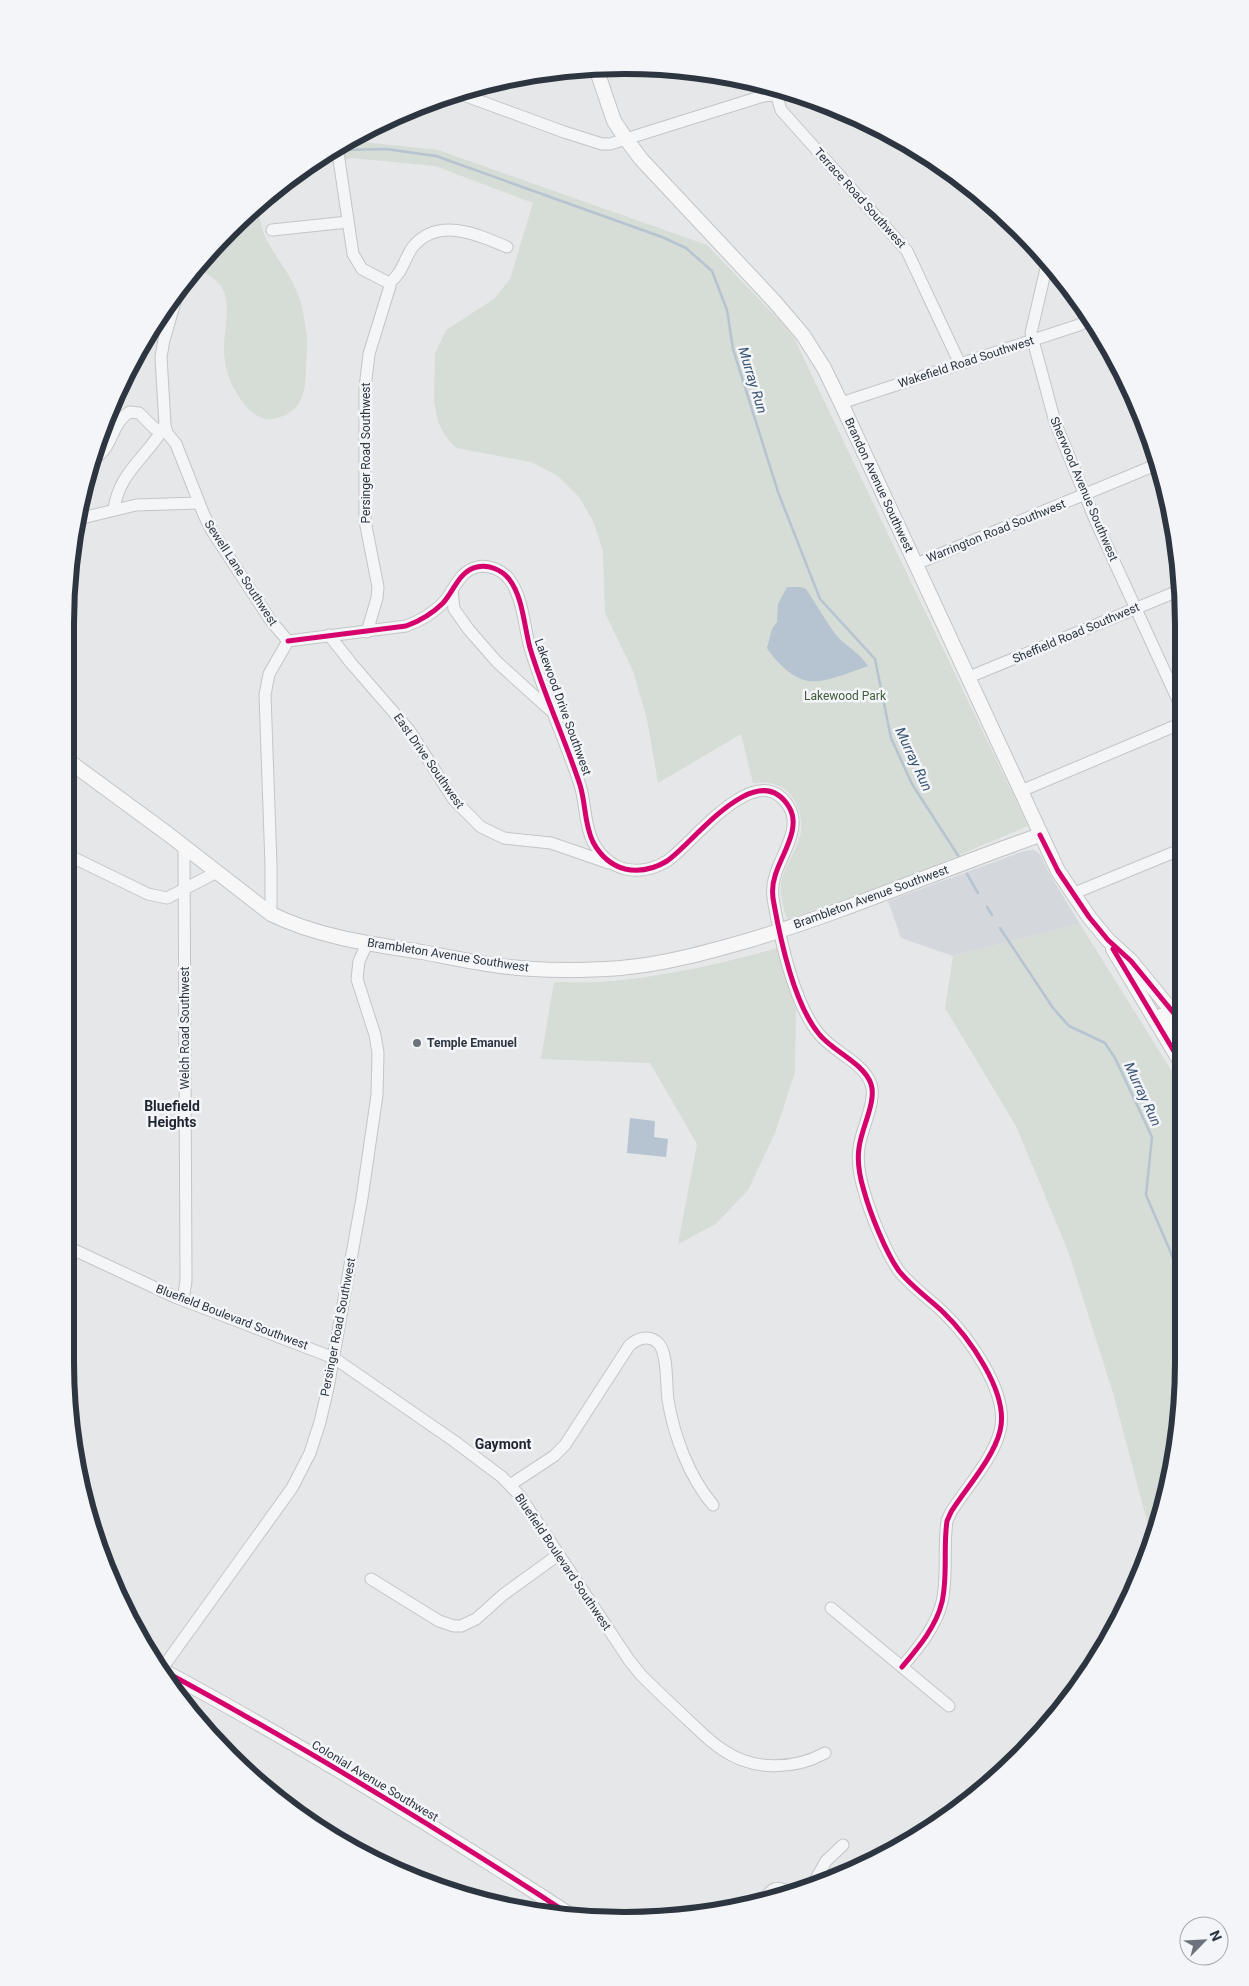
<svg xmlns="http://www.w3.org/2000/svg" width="1249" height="1986" font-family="Roboto,sans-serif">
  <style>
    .built { fill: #d4d7dc }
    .green { fill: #d6dcd6 }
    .water { fill: #b6c4d1 }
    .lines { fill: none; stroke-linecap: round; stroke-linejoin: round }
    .stream { stroke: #b6c4d1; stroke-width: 2.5 }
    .minor-casing { stroke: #c3c5c7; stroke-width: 13 }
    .major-casing { stroke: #c2c4c6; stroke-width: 16 }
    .minor { stroke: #f4f5f6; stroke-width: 11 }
    .major { stroke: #f7f7f8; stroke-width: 14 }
    .cycleway-casing { stroke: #f3f5f8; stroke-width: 8 }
    .cycleway { stroke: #d6006c; stroke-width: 5 }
    .poi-dot { fill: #6d737c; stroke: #f3f5f8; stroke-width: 2 }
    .labels { text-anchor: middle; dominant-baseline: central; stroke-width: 5; stroke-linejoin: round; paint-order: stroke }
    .street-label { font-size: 12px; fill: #2d3541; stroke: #f3f5f8 }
    .park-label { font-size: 12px; fill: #425c3b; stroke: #f3f5f8 }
    .poi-label { font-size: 12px; font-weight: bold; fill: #2d3541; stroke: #f3f5f8; text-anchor: start }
    .water-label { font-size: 14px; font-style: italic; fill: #3a5472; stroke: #f3f5f8 }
    .neighbourhood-label { font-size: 14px; font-weight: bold; fill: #1f2632; stroke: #f3f5f8 }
    .rim { fill: none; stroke: #2d3541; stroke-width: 6 }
  </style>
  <rect width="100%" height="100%" fill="#e5e7e9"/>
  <polygon class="built" points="1034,850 1040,854 1049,873 1080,924 953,956 901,938 888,901 1024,851"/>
  <g class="green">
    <path d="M344,140L438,150L707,245L783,324L794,338L1028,826L900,880L788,919C784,913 784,907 782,901C776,874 793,860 800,836C805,819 796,793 779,786C771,782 762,782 753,783L741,734L658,783L647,719L633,671L605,613L603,551L594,523L579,497L558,476L531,462L456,448L446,437L438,422L434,401L435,354L446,330L494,299L510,279L533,203L435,166L352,158L309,166Z"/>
    <path d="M262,199C251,235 283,258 295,288C302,302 304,316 306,331C308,341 307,352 306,362C306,390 305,413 272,419C262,421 252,413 246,406C231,389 223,367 224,344C225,328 229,311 225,295C221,280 207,274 195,269L255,204Z"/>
    <polygon points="1080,924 1181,1086 1179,1434 1150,1545 1148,1525 1113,1393 1068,1251 1016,1126 945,1008 953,956"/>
    <path d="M778,948L796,1009L795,1072L775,1133L748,1190L716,1224L678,1244L697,1144L650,1063L541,1059L554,982C569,982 585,983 600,982C660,978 720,964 778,948Z"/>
  </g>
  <g class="water">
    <path d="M787,587H800L806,589C817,605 826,622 837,636C848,648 859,652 868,666C854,671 823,684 808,681C792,678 775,661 767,648L772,629L777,622L778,604Z"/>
    <polygon points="630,1118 655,1121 654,1137 668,1139 666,1157 627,1153"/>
  </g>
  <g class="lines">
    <g class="stream">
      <polyline points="342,150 386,149 436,156 662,237 686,248 712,271 727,310 733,349 778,492 820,599 875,659 891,738 912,784 959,857"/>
      <polyline points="326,154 334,152"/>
      <polyline points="967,874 978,893"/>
      <polyline points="987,907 992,915"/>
      <polyline points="1000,928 1053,1008 1069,1026 1105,1043 1115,1058 1152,1137 1146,1195 1171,1253 1180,1280"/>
    </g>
    <defs>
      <g id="minor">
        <polyline points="759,82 763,96"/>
        <polyline points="455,92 564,132 602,144 610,144 763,96 792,93"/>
        <polyline points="776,93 781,110 907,251 960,364"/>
        <polyline points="337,146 353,254 362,269 389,283 390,286 369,354 365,388 365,521 378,587 377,598 367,632"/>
        <polyline points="272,230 348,222"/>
        <polyline points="1048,260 1031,333 1055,422 1096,522 1182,709"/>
        <path d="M389,283C402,274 404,260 412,248C437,216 477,234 507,247"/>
        <polyline points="841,403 1079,325 1091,319"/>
        <polyline points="167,433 165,425 161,357 164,340 180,285"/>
        <path d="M95,458C113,448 112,421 130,412L139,413L154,428L167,433L176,444L204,515L212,531L271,621L288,641"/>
        <path d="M114,510C118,473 148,456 164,427"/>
        <polyline points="78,519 136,505 199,503"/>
        <polyline points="916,564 1158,464"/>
        <polyline points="452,590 454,609 469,630 497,662 550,710"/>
        <polyline points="329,635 351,663 409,730 454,800 481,827 504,838 551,843 609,863"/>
        <path d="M288,641L406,626C420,621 432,614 443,603C454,591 459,571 477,567C488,564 502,570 509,579C523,597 524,626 530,648C544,695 565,739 580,785C586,804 584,824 593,842C600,855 610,865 625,869C639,872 654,869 667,861C692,845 757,754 789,807C802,828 781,855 775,876C772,885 772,895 774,904C781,943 794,1004 819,1034C832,1051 864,1063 871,1084C877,1101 861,1129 859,1148C857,1161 860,1178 864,1191C870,1213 886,1253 899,1271C911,1286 928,1298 942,1311C968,1336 1010,1393 1000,1431C993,1459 966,1488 951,1512L947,1521C943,1548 948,1576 942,1602C936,1627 918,1648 902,1667"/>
        <polyline points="969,677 1183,589"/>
        <polyline points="1021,791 1182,723"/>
        <polyline points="70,856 148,894 167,898 217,872"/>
        <polyline points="1072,894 1182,849"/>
        <polyline points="271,914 271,865 265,695 269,674 288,641"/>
        <path d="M70,1248L175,1297L334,1358L454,1441L502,1477L520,1496L629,1660L641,1675C656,1690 672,1705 688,1720C699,1730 710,1742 723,1750C753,1771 794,1770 825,1753"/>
        <polyline points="183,1300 186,1281 184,847"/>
        <path d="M510,1485L554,1456L565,1445L629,1346C637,1338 650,1334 659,1344C668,1354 666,1386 668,1400C674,1436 689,1477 713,1505"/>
        <polyline points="371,1579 439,1621 454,1626 461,1626 476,1619 504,1594 558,1555"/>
        <polyline points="831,1608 949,1706"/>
        <polyline points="161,1670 292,1488 310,1453 320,1422 328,1388 362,1198 377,1095 378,1053 375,1035 357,979 359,961 368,942"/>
        <polyline points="990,1782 998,1771"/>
        <polyline points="811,1888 826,1861 843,1845"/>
        <path d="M764,1901C773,1886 776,1885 792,1894"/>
      </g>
      <g id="major">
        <polyline points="596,68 614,121 626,139 641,159 774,301 803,335 824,368 841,403 1058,871 1089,917 1108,940 1131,961 1181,1022"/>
        <path d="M70,762L168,834L271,914C318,937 371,944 422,952C459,959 495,967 533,969C562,971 592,970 621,968C665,964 708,952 750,940C849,910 943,869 1040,835"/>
        <polyline points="1113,949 1181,1063"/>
        <polyline points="1161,1016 1181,1041"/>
        <path d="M160,1669C302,1745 440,1830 575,1918"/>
      </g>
    </defs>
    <use href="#minor" class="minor-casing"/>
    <use href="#major" class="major-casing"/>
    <use href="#minor" class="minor"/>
    <use href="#major" class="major"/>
    <defs>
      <g id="cycleway">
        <path d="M288,641L406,626C420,621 432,614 443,603C454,591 459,571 477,567C488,564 502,570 509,579C523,597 524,626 530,648C544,695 565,739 580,785C586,804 584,824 593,842C600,855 610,865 625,869C639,872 654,869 667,861C692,845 757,754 789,807C802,828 781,855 775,876C772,885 772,895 774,904C781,943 794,1004 819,1034C832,1051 864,1063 871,1084C877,1101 861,1129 859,1148C857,1161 860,1178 864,1191C870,1213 886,1253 899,1271C911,1286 928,1298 942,1311C968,1336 1010,1393 1000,1431C993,1459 966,1488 951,1512L947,1521C943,1548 948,1576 942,1602C936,1627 918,1648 902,1667"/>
        <polyline points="1040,835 1058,871 1089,917 1108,940 1131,961 1181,1022"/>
        <polyline points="1113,949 1181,1063"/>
        <path d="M160,1669C302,1745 440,1830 575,1918"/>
      </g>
    </defs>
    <use href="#cycleway" class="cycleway-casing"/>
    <use href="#cycleway" class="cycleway"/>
  </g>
  <circle class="poi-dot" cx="417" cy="1043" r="5"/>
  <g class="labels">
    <g class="street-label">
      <text transform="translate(860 198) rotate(48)">Terrace Road Southwest</text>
      <text transform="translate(966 362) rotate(-18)">Wakefield Road Southwest</text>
      <text transform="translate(366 453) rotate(-90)">Persinger Road Southwest</text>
      <text transform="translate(879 485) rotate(65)">Brandon Avenue Southwest</text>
      <text transform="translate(1084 489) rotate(67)">Sherwood Avenue Southwest</text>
      <text transform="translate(996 531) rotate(-22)">Warrington Road Southwest</text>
      <text transform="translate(241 573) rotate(57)">Sewell Lane Southwest</text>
      <text transform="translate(1076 633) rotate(-23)">Sheffield Road Southwest</text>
      <text transform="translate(563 707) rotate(70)">Lakewood Drive Southwest</text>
      <text transform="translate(429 761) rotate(55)">East Drive Southwest</text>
      <text transform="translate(871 897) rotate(-20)">Brambleton Avenue Southwest</text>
      <text transform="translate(448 955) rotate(9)">Brambleton Avenue Southwest</text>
      <text transform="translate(185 1028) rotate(-90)">Welch Road Southwest</text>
      <text transform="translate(232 1317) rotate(21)">Bluefield Boulevard Southwest</text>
      <text transform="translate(338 1327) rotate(-79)">Persinger Road Southwest</text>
      <text transform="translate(563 1562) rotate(56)">Bluefield Boulevard Southwest</text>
      <text transform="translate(375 1781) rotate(31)">Colonial Avenue Southwest</text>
    </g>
    <g class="park-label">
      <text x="845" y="696">Lakewood Park</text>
    </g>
    <g class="poi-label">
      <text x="427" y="1043">Temple Emanuel</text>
    </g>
    <g class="water-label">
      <text transform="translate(753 380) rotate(73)">Murray Run</text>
      <text transform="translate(914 759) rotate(65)">Murray Run</text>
      <text transform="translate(1143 1094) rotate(65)">Murray Run</text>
    </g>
    <g class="neighbourhood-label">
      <text x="172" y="1106">Bluefield<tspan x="172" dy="16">Heights</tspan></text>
      <text x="503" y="1444">Gaymont</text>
    </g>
  </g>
  <path d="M0 0H1249V1986H0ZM624 74H625A550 550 0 0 1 1175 624V1362A550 550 0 0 1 625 1912H624A550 550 0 0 1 74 1362V624A550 550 0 0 1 624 74Z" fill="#f3f5f8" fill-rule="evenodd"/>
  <path class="rim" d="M624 74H625A550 550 0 0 1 1175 624V1362A550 550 0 0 1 625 1912H624A550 550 0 0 1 74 1362V624A550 550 0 0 1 624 74Z"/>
  <g transform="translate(1204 1941) rotate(66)"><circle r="24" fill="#f3f5f8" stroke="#a4a8af"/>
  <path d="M0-4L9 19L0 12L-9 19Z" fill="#6d737c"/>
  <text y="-8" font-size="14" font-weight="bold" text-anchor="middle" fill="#2d3541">N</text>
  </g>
</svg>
